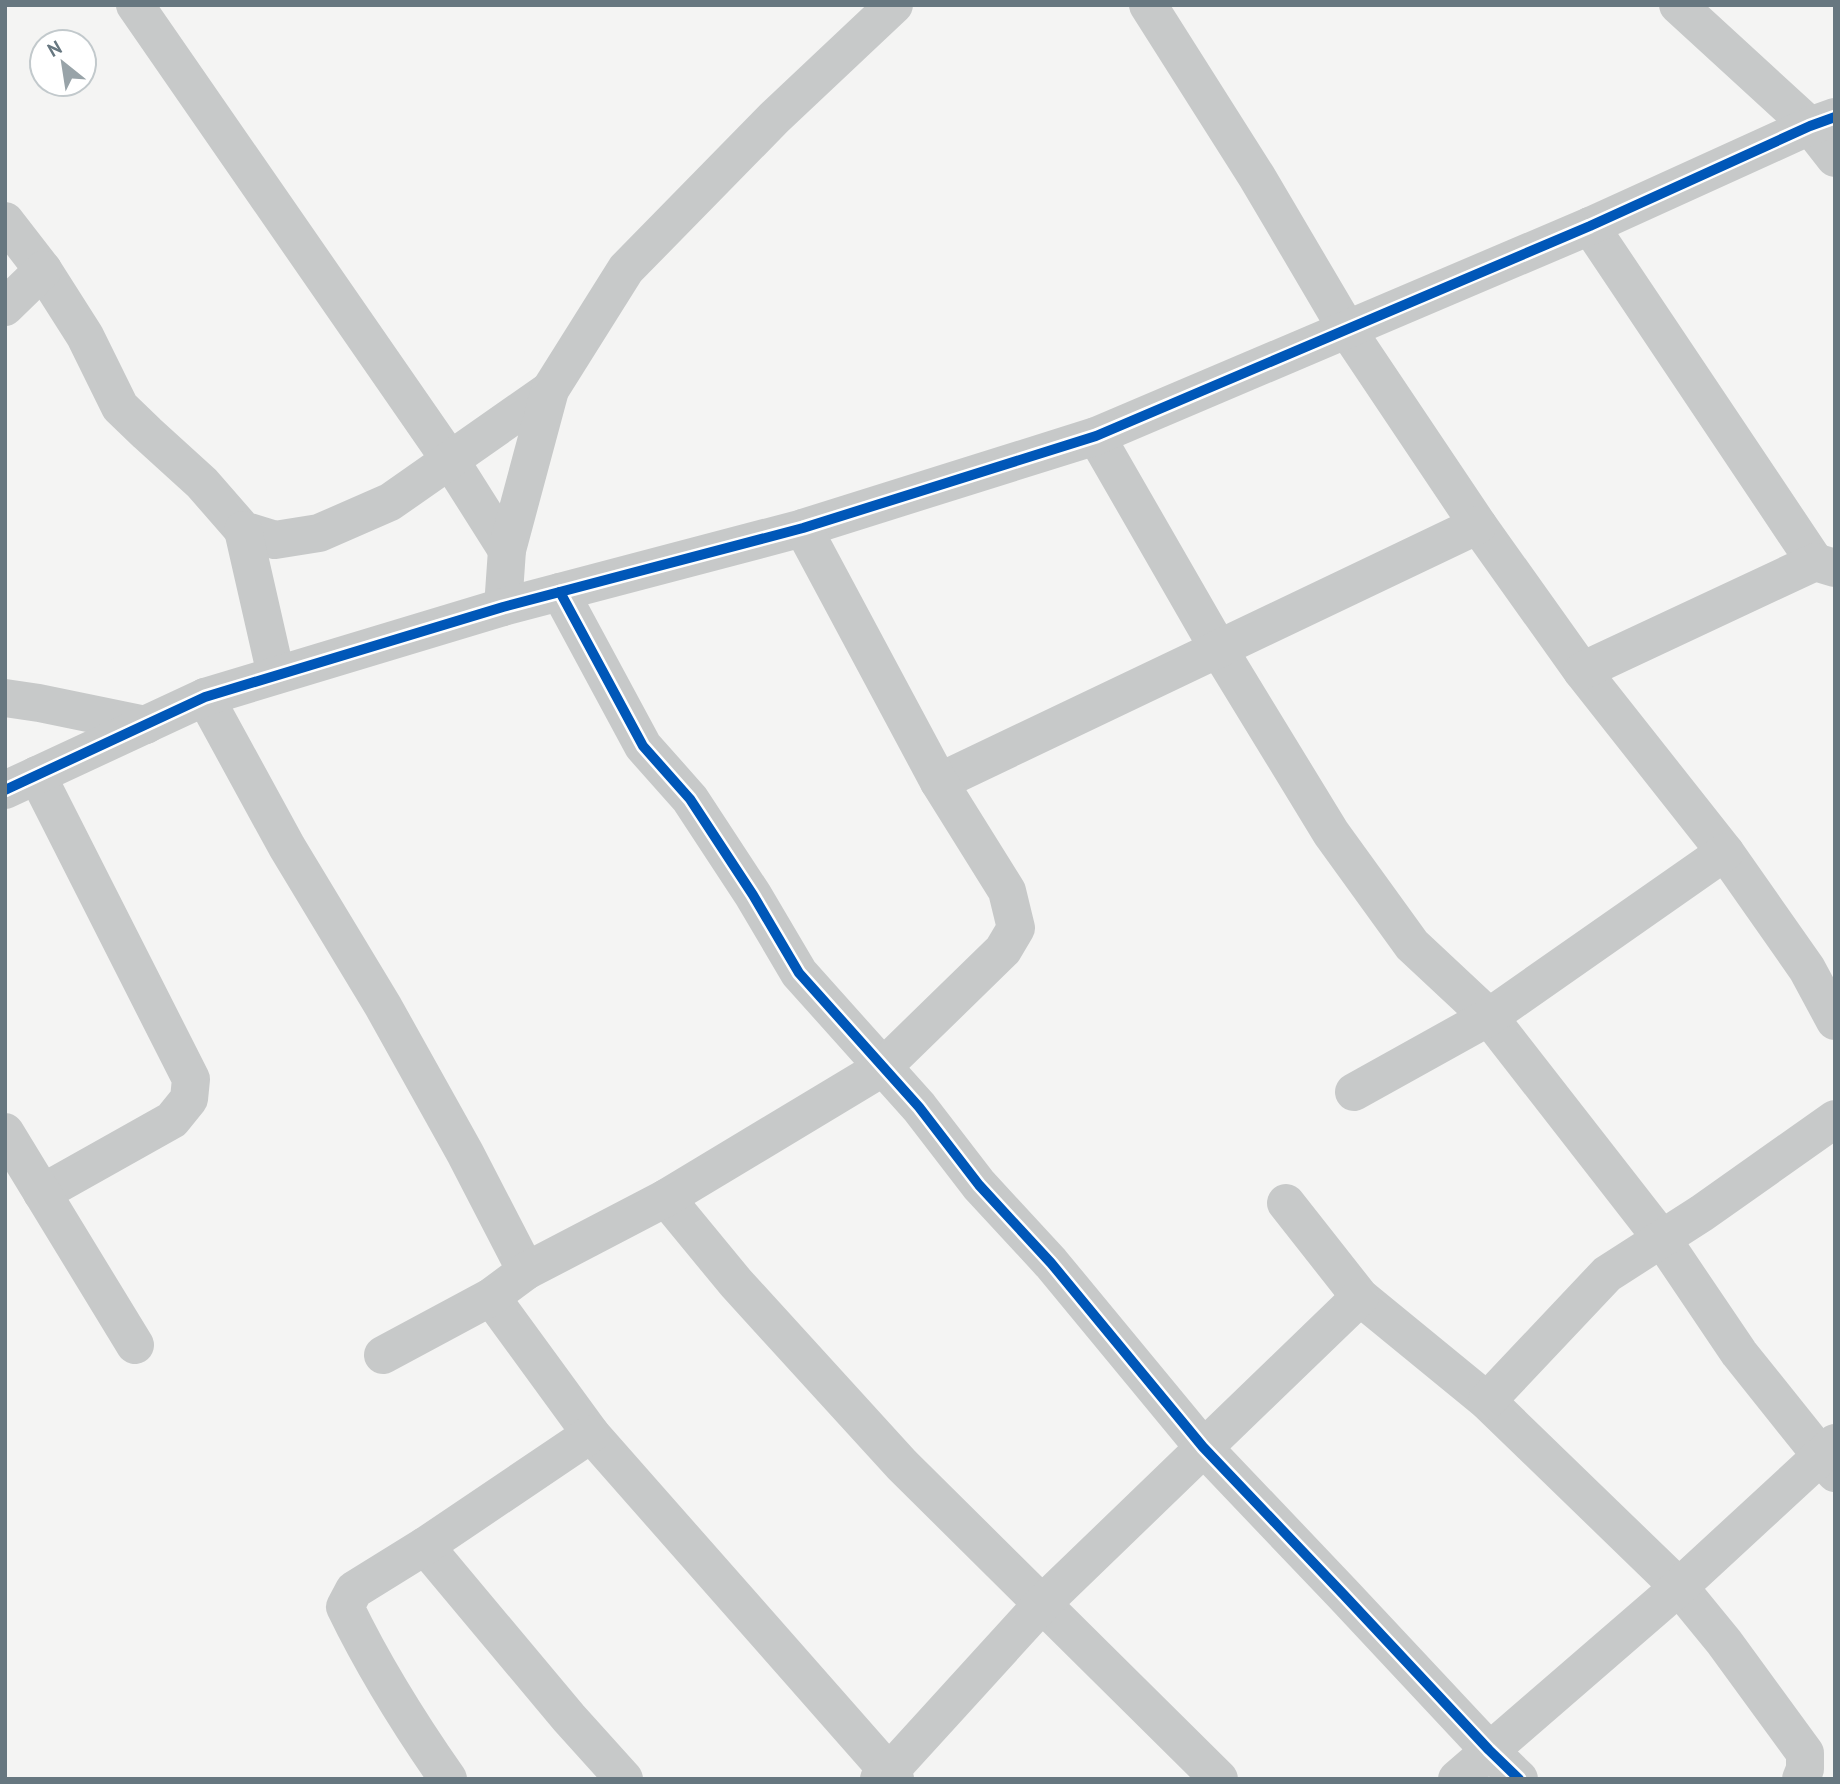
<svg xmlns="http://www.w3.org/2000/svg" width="1840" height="1784" font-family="'PT Sans',sans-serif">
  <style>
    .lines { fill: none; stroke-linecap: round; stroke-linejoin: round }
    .minor { stroke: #c7c9c9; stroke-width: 38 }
    .cycleway-casing { stroke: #fff; stroke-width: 15 }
    .cycleway { stroke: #0057b8; stroke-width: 10 }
  </style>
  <rect width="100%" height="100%" fill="#f4f4f3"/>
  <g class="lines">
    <g class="minor">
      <polyline points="135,5 450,460 507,550"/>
      <polyline points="1148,5 1257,177 1346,328 1478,525 1582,671 1725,852 1807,969 1835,1021"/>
      <polyline points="1678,5 1810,126 1835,158"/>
      <polyline points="5,221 43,270 85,336 120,407 147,433 202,483 243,530 275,540 319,533 390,502 550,390"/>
      <polyline points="1590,226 1815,562"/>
      <polyline points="5,307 43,270"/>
      <polyline points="1096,436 1218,648 1331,833 1412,945 1489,1017 1662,1239 1739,1353 1835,1473"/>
      <polyline points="243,530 276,675"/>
      <polyline points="560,592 643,746 690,799 753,895 799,973 919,1107 979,1185 1051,1263 1203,1447 1343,1594 1489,1750 1519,1779"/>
      <polyline points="503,607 507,550 550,390 626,269 774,118 894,5"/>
      <polyline points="1582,671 1815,562 1835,568"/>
      <polyline points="205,697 287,847 383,1006 465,1153 526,1271"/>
      <polyline points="5,698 39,703 146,725"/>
      <polyline points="37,775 191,1079 189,1099 172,1120 42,1193"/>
      <polyline points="939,782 1478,525"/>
      <polyline points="5,790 205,697 503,607 803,528 1096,436 1590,226 1810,126 1835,117"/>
      <polyline points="1354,1092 1489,1017 1725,852"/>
      <polyline points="5,1132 135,1345"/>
      <polyline points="666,1198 736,1283 902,1465 1219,1779"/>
      <polyline points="1286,1203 1360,1297 1487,1401 1679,1587 1724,1642 1805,1753 1805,1769 1801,1779"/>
      <polyline points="491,1297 591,1434 895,1779"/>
      <polyline points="383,1355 491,1297 526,1271 666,1198 882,1068 1003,950 1016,928 1007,891 939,782 803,528"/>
      <polyline points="1487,1401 1607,1274 1702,1213 1835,1119"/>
      <polyline points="425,1546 569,1718 624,1779"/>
      <path d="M448,1779C411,1726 373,1665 345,1607L354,1590L425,1546L591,1434"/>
      <polyline points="879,1779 889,1772 1043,1603 1360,1297"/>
      <polyline points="1457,1779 1679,1587 1835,1443"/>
    </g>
    <defs>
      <g id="cycleway">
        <polyline points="560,592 643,746 690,799 753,895 799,973 919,1107 979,1185 1051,1263 1203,1447 1343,1594 1489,1750 1519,1779"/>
        <polyline points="5,790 205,697 503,607 803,528 1096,436 1590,226 1810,126 1835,117"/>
      </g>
    </defs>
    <use href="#cycleway" class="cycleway-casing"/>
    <use href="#cycleway" class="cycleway"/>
  </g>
  <rect width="1840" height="1784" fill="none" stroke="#677780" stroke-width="14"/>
  <g transform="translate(63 63) rotate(330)"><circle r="33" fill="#ffffff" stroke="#c2c9cc" stroke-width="2"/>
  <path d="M0-5L12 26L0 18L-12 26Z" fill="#98a3a8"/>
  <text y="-10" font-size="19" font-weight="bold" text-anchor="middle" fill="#677780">N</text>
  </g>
</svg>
